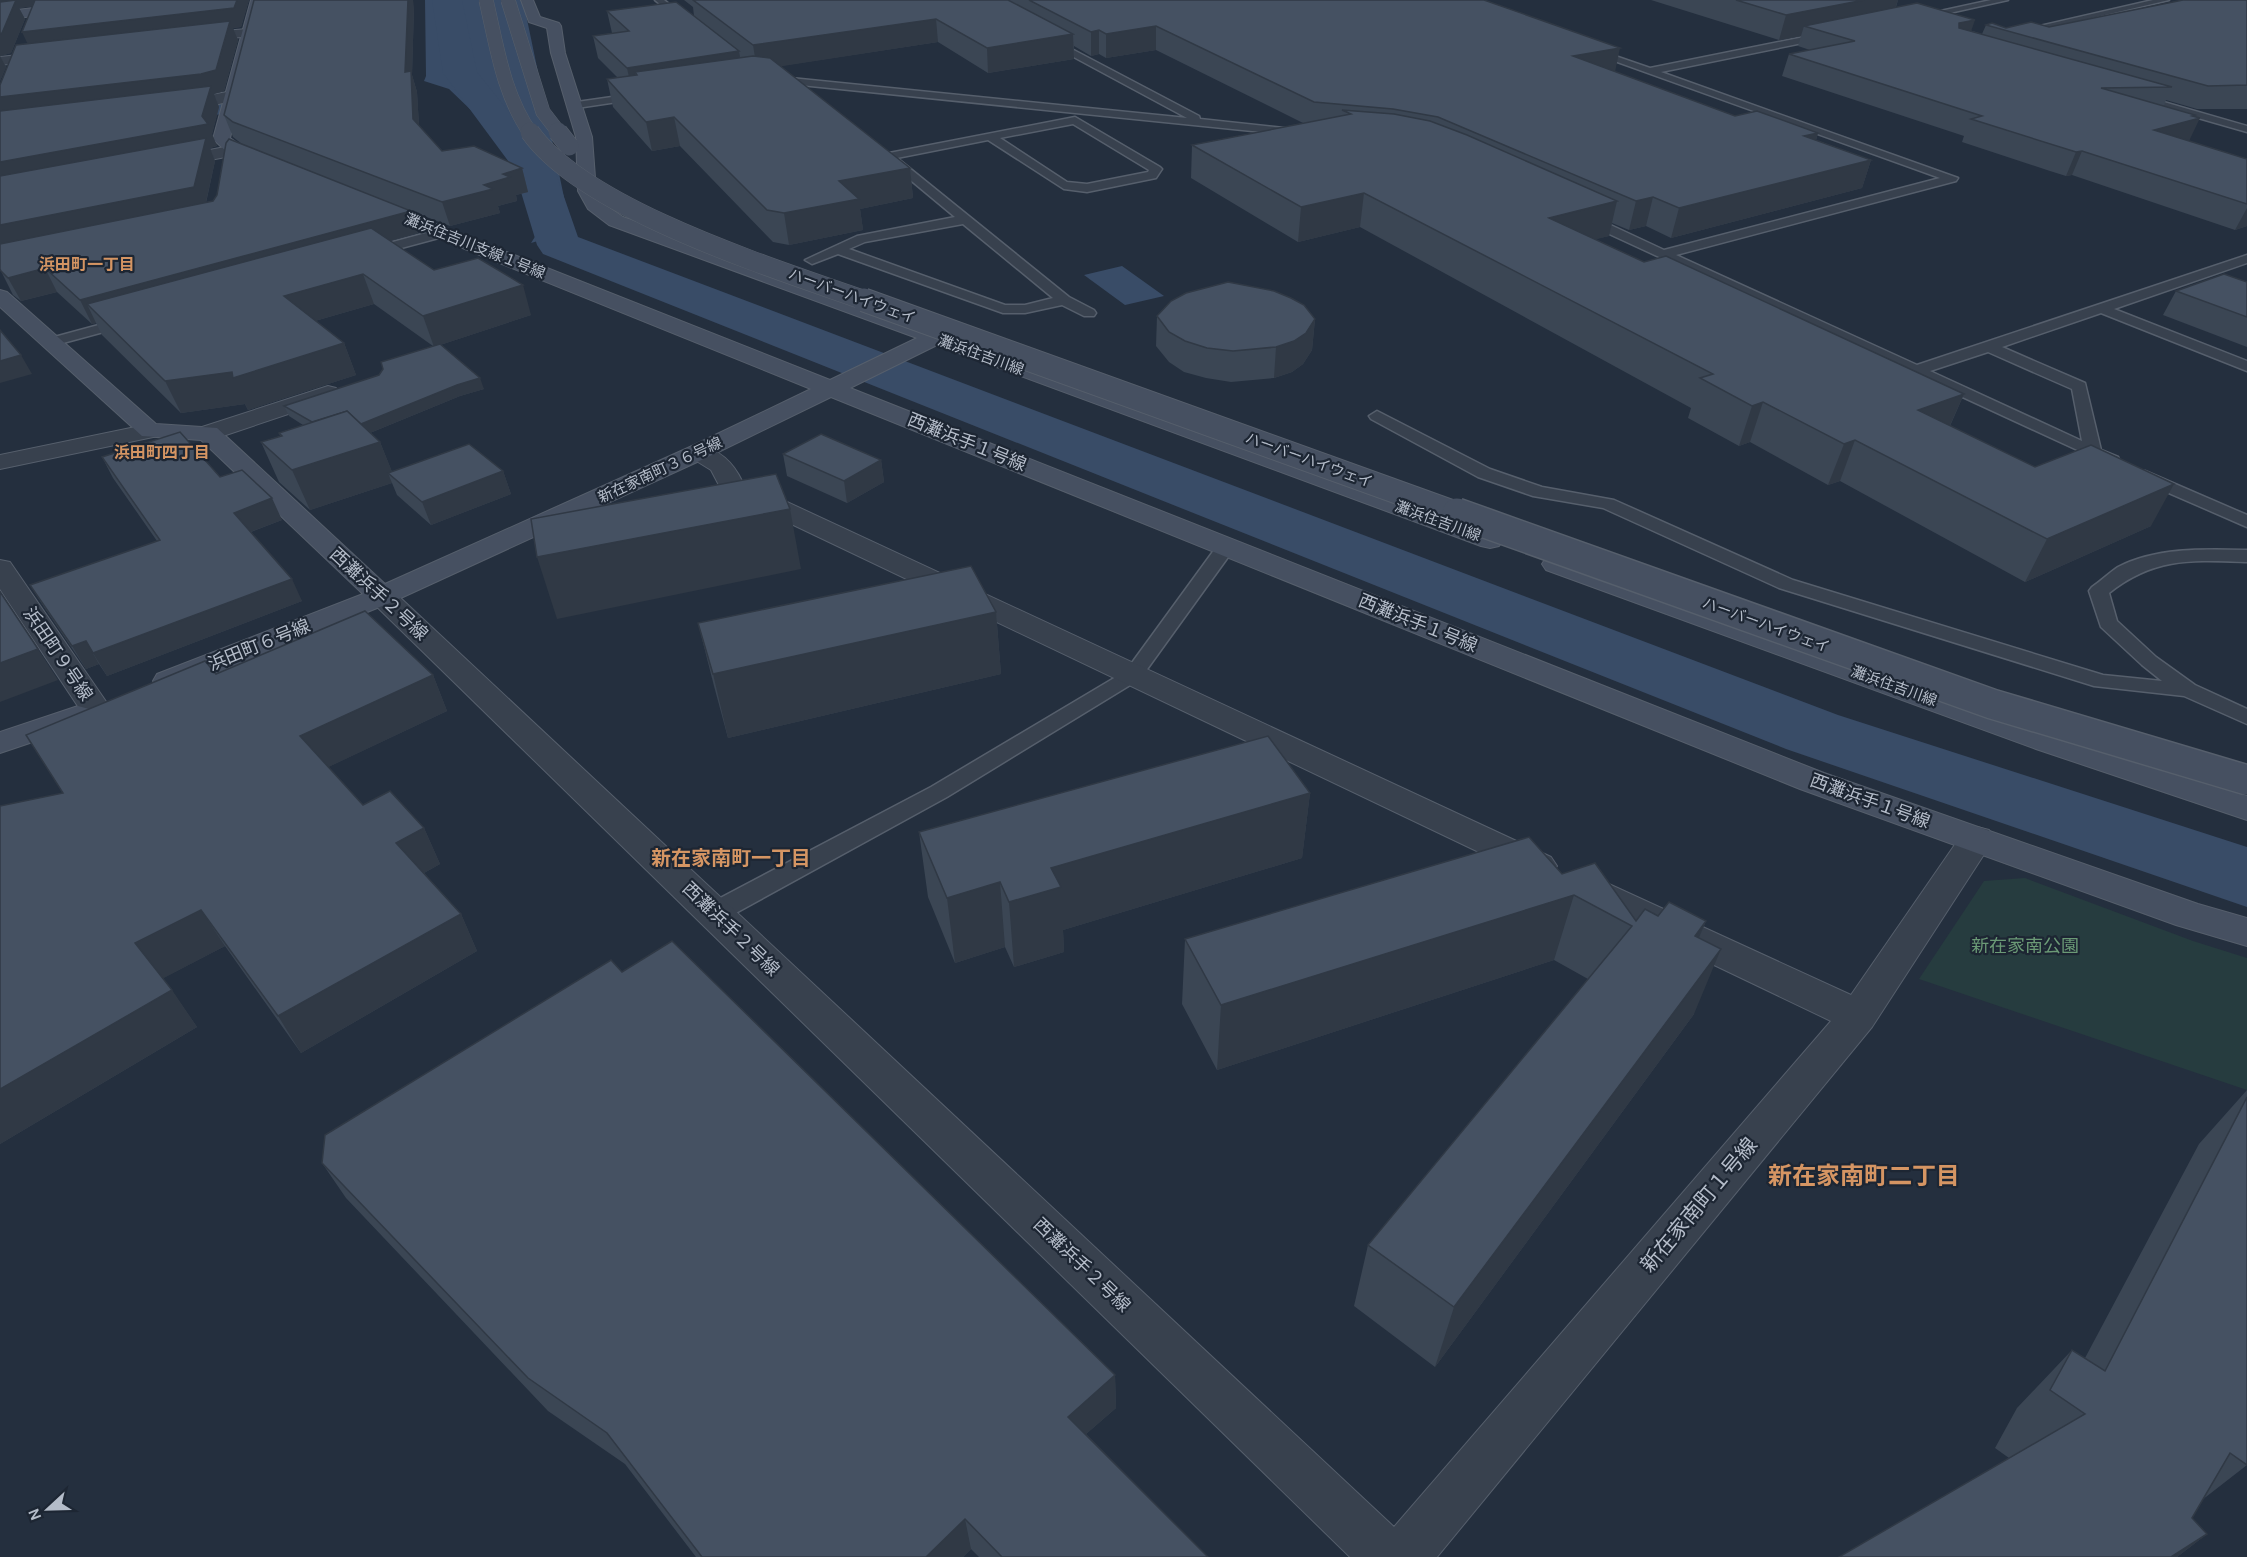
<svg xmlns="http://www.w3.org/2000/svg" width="2247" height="1557" font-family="Karla,'Noto Sans JP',sans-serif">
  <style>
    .green { fill: #263c3f }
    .water { fill: #394c67 }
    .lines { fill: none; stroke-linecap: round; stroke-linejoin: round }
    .river { fill: #394c67; fill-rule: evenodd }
    .lane-casing { stroke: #565f6c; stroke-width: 3 }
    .street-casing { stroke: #565f6c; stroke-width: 2 }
    .secondary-casing { stroke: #565f6c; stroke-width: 2 }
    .lane { fill: #38414e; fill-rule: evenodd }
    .street { fill: #38414e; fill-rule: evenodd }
    .secondary { fill: #465061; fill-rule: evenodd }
    .secondary-bridge-far3-casing { stroke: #565f6c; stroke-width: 15; stroke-linecap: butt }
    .secondary-bridge-far2-casing { stroke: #565f6c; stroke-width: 20; stroke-linecap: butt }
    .secondary-bridge-far1-casing { stroke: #565f6c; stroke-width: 25; stroke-linecap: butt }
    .secondary-bridge-casing { stroke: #565f6c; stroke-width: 32; stroke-linecap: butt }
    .secondary-bridge-far3 { stroke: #465061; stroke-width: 14 }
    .secondary-bridge-far2 { stroke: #465061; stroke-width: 19 }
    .secondary-bridge-far1 { stroke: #465061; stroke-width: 23 }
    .secondary-bridge { stroke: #465061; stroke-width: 29 }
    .wall { fill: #3b4654 }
    .shaded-wall { fill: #303945 }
    .building { fill: #455162; stroke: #303945; stroke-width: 1.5 }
    .labels { text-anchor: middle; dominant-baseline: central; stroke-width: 4.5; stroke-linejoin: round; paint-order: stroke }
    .far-street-label { font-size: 15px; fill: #b4bcc9; stroke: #1d2633 }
    .far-neighbourhood-label { font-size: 16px; font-weight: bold; fill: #d59563; stroke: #1d2633 }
    .street-label { font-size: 18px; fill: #b4bcc9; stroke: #1d2633 }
    .park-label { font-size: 18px; fill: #6b9a76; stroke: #1d2633 }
    .neighbourhood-label { font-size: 20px; font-weight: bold; fill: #d59563; stroke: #1d2633 }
    .near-street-label { font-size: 21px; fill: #b4bcc9; stroke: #1d2633 }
    .near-neighbourhood-label { font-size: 24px; font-weight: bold; fill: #d59563; stroke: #1d2633 }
  </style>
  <rect width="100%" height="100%" fill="#242f3e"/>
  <polygon class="green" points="2025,878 2193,941 2247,958 2247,1090 1919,979 1984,881"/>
  <g class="water">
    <polygon points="425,0 523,0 571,231 531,243 538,232 525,162 449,89 424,81 426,76"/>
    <polygon points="1122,266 1164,296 1125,305 1084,275"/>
  </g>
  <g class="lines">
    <g class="river">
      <polygon points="432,0 462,0 477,72 554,168 578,237 1838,715 2247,847 2247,907 1786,749 543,254 537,245 514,169 443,73"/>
      <polygon points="329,80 342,83 347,91 342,99 0,142 0,120"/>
    </g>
    <defs>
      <g id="lane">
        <polygon points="655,0 664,0 693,23 685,25"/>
        <polygon points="1991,0 2008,0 1918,20 1913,17"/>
        <polygon points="2153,0 2169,0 2019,35 2014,32"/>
        <path d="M1829,32L1834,35L1832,37L1661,72L1958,178L1956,181L1676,255L1917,365L2247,255V263L2114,309L2247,361V371L2101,313L2002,347L2085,383L2101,450L2118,457L2120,461L2118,465L2112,466L1579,220L1577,217L1579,214H1587L1664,250L1940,178L1584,50L1592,48L1650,68ZM1988,352L2072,389L2082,441L1930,371Z"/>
        <polygon points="1047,36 1199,116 1200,119 1302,130 1308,133 1302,136 771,82 766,79 771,76 1187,118 1044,41 1042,39"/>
        <polygon points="640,93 644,94 644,98 577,108 572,105 577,102"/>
        <polygon points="2136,94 2247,126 2247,132 2132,99 2132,95"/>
        <path d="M1075,117L1160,167L1162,169L1156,178L1087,192L1064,189L988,140L897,158L1069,297L1094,310L1096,313L1094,316H1084L1062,305L1025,313H1003L838,254L812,264L805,260L857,236L955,217L884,158V154ZM1073,124L1149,170L1148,172L1087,184L1067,182L1000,138ZM963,224L1053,298L1025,305H1005L849,249L865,242Z"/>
        <polygon points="441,229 446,230 447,233 446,236 368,257 361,253 363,250"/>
        <polygon points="128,317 133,318 135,321 133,324 52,346 45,342 47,339"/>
        <path d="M1377,411L1490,469L1542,487L1614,500L1793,580L2103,675L2162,681L2142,665L2101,627L2089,591L2092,587C2101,581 2109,573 2118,567C2157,547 2205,549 2247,550V562C2192,560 2154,557 2109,593L2117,621L2156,657L2195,685L2247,709V724L2184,696L2094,686L1779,588L1603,508L1533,496L1478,477L1371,419L1369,416Z"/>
        <polygon points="2145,471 2247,515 2247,527 2139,480 2136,476 2139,472"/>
        <polygon points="1227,540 1234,542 1236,546 1140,679 947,797 723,920 714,922 705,920 702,913 705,906 931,787 1126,671 1220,542"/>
      </g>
      <g id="street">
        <polygon points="247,29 254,33 252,36 189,42 182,38 189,34"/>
        <polygon points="55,51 62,55 60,58 0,65 0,57"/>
        <path d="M232,91L237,93L240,96L237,99C223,103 174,118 164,107C169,101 220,94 232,91Z"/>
        <polygon points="235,145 243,150 241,154 169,168 163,167 160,163 163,159 169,158"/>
        <polygon points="328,386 336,388 340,393 336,398 217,438 208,440 199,438 196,433 199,428"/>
        <polygon points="150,424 158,426 162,431 158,436 0,469 0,455"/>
        <path d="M699,445C720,450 733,462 742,481L1551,857L1557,866L1551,875L1539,879L1527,875L722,491L711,470L690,457L687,452L690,447Z"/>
        <polygon points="0,560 10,562 107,703 112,710 107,717 96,720 85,717 0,589"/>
        <polygon points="382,588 392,590 1394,1527 1831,1021 1572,897 1567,888 1572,879 1585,875 1598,879 1851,995 1965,830 1977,827 1989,830 1994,839 1872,1027 1437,1557 1350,1557 372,602 368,596 372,590"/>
      </g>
      <g id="secondary">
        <polygon points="101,0 140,0 134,4 0,20 0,12"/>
        <polygon points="251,0 263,0 230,138 241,146 272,159 275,163 272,167 266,168 229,154 213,139"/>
        <polygon points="521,0 533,0 540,17 559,23 561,26 565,53 592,137 596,191 604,204 623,217 1499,534 1503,540 1499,546 1490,548 1481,546 937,345 850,388 1824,773 2198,904 2247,918 2247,946 2176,925 1800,789 831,397 708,457 392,602 179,688 168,690 157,688 153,681 157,674 363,594 201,440 142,436 0,307 0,290 7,292 156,424 217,428 385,584 690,447 811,389 366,209 363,205 366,201 378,201 830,380 917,338 609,225 588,209 578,191 576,137 551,53 547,28 529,22"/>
        <polygon points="1556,556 2058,735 2247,796 2247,820 2036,749 1546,570 1542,564 1546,558"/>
        <polygon points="78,706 89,709 94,716 89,723 0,753 0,732"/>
      </g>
    </defs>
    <use href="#lane" class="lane-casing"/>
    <use href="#street" class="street-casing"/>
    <use href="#secondary" class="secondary-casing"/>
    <use href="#lane" class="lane"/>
    <use href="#street" class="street"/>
    <use href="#secondary" class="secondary"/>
    <defs>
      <g id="secondary-bridge-far3">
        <path d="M486,0C497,47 503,94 531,134"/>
        <polyline points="508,0 543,112 560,134"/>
      </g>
      <g id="secondary-bridge-far2">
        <path d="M530,132C586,211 777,269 869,302"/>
        <polyline points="558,132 569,146"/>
      </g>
      <polyline id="secondary-bridge-far1" points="864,300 1461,515"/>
      <polyline id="secondary-bridge" points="1457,513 1992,704 2247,780"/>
    </defs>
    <use href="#secondary-bridge-far3" class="secondary-bridge-far3-casing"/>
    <use href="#secondary-bridge-far2" class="secondary-bridge-far2-casing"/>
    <use href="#secondary-bridge-far1" class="secondary-bridge-far1-casing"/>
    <use href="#secondary-bridge" class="secondary-bridge-casing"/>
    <use href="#secondary-bridge-far3" class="secondary-bridge-far3"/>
    <use href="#secondary-bridge-far2" class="secondary-bridge-far2"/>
    <use href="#secondary-bridge-far1" class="secondary-bridge-far1"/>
    <use href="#secondary-bridge" class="secondary-bridge"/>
  </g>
  <g class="wall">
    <polygon points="0,0 249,0 241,27 233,28 238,40 224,91 214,94 219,107 212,134 217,146 210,148 215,161 206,203 213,201 217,195 242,144 233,137 224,115 414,7 412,75 417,92 419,126 442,151 522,168 528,192 516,195 517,201 498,206 500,213 450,226 411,211 418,233 390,241 434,270 531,315 440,345 484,389 460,396 370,433 380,442 392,472 503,471 511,494 431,525 397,495 392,483 310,510 279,482 261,442 280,436 279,433 303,425 289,416 284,406 379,375 433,346 374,304 315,321 344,343 356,375 248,410 245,404 181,413 102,335 96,323 92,324 57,292 21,301 13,295 0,269 33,6 19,8 25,19 11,53 0,56 6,67 0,81"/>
    <polygon points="684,0 1484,0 1615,72 1735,116 1818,133 1816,140 1871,160 1862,188 1671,238 1646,226 1629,230 1612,223 1609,236 1595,239 1644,262 1964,394 1950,426 2151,526 2025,582 1840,481 1828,485 1750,442 1739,446 1688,418 1691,408 1360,227 1298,242 1191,178 1192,145 1303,123 1156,50 1106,58 1099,54 1091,56 1074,46 1074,59 988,73 938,42 780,66 910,168 913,198 860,209 863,230 789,245 773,242 680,146 652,151 613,107 607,79 618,78 598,58 593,36 612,33 607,11 694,16 693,7"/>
    <polygon points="1651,0 1898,0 1896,7 1982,34 1986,25 2006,28 2049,27 2247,0 2247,109 2197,109 2166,100 2164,106 2194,117 2189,141 2247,159 2247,226 2235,230 2072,175 2066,176 2050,171 1962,142 1964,136 1782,76 1789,54 1810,50 1798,46 1801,36 1779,40"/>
    <polygon points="2247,282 2247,347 2163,315 2176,291"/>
    <polygon points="1157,316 1315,319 1312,350 1303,364 1292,372 1274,378 1231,382 1206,378 1184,372 1169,362 1156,346"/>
    <polygon points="783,454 881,460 884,482 847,503 787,476"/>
    <polygon points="102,457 220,477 282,520 251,532 302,601 107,676 99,664 86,669 44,607 30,585 157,541 113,478"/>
    <polygon points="996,612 1001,674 728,738 714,686 698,623"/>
    <polygon points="216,674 433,675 447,711 328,767 363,805 424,828 440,864 424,873 461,914 477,951 301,1053 225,946 163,978 197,1027 0,1144 63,793"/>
    <polygon points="1310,793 1302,858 1063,930 1064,952 1014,967 1005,947 955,963 928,897 919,832"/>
    <polygon points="1562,874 1636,921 1658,916 1706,921 1699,938 1694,1014 1435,1367 1354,1306 1368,1245 1588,979 1554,960 1217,1070 1182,1004 1185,939"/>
    <polygon points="622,972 1115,1375 1116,1408 1086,1434 1208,1557 979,1557 971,1549 963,1557 696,1557 625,1464 548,1411 346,1198 322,1163"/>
    <polygon points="2247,1090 2247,1465 2202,1500 2192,1518 2207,1534 2177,1557 1839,1557 2009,1458 1995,1448 2017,1408 2072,1350 2085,1358 2199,1144"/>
  </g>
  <g class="shaded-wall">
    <polygon points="0,0 83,0 19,8 25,19 11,53 0,56 6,67 0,81"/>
    <polygon points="237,0 249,0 241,27 233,28 238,40 224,91 214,94 219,107 212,134 217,146 210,148 215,161 204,211 0,253 0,97 31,51 22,32"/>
    <polygon points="408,0 413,0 414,7 412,75 417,92 420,141 413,119 405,72"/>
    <polygon points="1864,0 1898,0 1892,17 1804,26 1801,36 1779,40 1786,15"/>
    <polygon points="936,19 938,42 757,70 753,45"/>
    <polygon points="1975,20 1968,40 1952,44 1959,23"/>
    <polygon points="1156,26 1156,50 1106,58 1106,34"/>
    <polygon points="1099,30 1099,54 1091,56 1091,32"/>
    <polygon points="1073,34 1074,59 988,73 987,48"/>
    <polygon points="1620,48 1615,72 1573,56"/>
    <polygon points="739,51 743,75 637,75 635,72 638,90 632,91 627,68"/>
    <polygon points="2195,115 2193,120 2200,118 2189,141 2154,130"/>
    <polygon points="674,117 680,146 652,151 646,122"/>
    <polygon points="1818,133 1810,160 1804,136"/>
    <polygon points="2082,151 2072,175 2066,176 2076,152"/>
    <polygon points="1871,160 1862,188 1671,238 1679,208"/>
    <polygon points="522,168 528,192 516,195 517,201 498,206 500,213 450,226 442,202 484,185 503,174"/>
    <polygon points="910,168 913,198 860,209 863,230 789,245 784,213 839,181"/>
    <polygon points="1364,193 1360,227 1298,242 1301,207"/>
    <polygon points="1653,197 1646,226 1629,230 1636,201"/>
    <polygon points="1617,201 1609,236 1542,253 1549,218"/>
    <polygon points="2247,208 2247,226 2235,230"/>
    <polygon points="411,211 418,233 104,321 87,304 96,323 92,324 80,300"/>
    <polygon points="45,268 57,292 21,301 8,278"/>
    <polygon points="363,274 374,304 297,326 284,296"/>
    <polygon points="523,285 531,315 434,347 423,316"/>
    <polygon points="1315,319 1312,350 1303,364 1292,372 1274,378 1276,347"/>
    <polygon points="344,343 356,375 248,410 245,404 181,413 165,381"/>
    <polygon points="21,355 32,374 0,383 0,361"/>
    <polygon points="480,378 484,389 460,396 338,446 333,435 457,385"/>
    <polygon points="1964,394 1946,434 1918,410"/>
    <polygon points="1763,402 1750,442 1739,446 1752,406"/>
    <polygon points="1855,440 1840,481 1828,485 1844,444"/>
    <polygon points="380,442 395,479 388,473 392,483 310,510 292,470"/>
    <polygon points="881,460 884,482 847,503 844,481"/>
    <polygon points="503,471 511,494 431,525 422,502"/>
    <polygon points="2174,484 2151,526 2025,582 2047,539"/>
    <polygon points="272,498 282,520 245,534 234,513"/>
    <polygon points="790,509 801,569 557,619 537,557"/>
    <polygon points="292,579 302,601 107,676 93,653"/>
    <polygon points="996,612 1001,674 728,738 713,674"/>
    <polygon points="86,641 99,664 86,669 72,646"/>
    <polygon points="38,649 58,680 0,702 0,663"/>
    <polygon points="433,675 447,711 318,772 300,736"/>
    <polygon points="1310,793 1302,858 1063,930 1064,952 1014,967 1009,902 1051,868"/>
    <polygon points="424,828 440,864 413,879 396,843"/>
    <polygon points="1000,882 1005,947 955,963 947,898"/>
    <polygon points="1574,895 1554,960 1217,1070 1221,1005"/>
    <polygon points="201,910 225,946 160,980 135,943"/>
    <polygon points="461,914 477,951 301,1053 278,1016"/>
    <polygon points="1706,921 1679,986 1695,936"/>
    <polygon points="1721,949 1694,1014 1435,1367 1454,1307"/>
    <polygon points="172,990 197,1027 0,1144 0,1089"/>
    <polygon points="1115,1375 1116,1408 1070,1448 1068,1417"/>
    <polygon points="965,1519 971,1549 963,1557 926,1557"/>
    <polygon points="2207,1534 2177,1557 2171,1557"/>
  </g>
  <g class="building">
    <polygon points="16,0 2,33 0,34 0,2"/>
    <polygon points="35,0 237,0 234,8 22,32"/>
    <polygon points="254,0 408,0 405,72 411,71 413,119 442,151 474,146 522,168 503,174 510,177 484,185 493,189 442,202 233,122 224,115"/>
    <polygon points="693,0 1008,0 1073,34 987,48 936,19 753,45"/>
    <polygon points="1029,0 1484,0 1620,48 1573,56 1735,116 1757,111 1818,133 1804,136 1871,160 1679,208 1653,197 1636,201 1438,117 1393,109 1314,102 1156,26 1106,34 1099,30 1091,32"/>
    <polygon points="1736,0 1864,0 1786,15"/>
    <polygon points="2183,0 2247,0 2247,85 2208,86 1986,25 1992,23 2006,28 2031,22 2049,27"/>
    <polygon points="676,2 739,51 627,68 593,36 629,31 607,11"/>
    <polygon points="1917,3 1975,20 1959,23 1959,28 2172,87 2101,88 2195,115 2192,116 2200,118 2154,130 2247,159 2247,204 2082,151 2076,152 1971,119 1982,116 1789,54 1855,41 1804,26"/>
    <polygon points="230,21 216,70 201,74 0,97 0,85 16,45"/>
    <polygon points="753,56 770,58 910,168 839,181 859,199 784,213 767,210 674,117 646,122 607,79 637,75 635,72"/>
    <polygon points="211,86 202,116 208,124 0,162 0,111"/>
    <polygon points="1342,110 1394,114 1430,121 1467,135 1617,201 1549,218 1644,262 1666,256 1964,394 1918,410 2035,467 2091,445 2174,484 2047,539 1855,440 1844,444 1763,402 1752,406 1700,378 1713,374 1364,193 1301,207 1192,145 1351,114"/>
    <polygon points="206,138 194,187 0,225 0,176"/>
    <polygon points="229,139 411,211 80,300 45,268 8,278 1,271 0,269 0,244 213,201 217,195 226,143"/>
    <polygon points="371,228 434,270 478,258 523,285 423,316 363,274 284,296 344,343 233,378 232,372 165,381 87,304"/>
    <polygon points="2224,274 2247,282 2247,317 2176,291"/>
    <polygon points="1228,282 1274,291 1291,298 1304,305 1315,319 1306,333 1294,341 1276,347 1233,351 1207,348 1185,341 1169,332 1157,316 1171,301 1186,293"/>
    <polygon points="0,330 21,355 0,361"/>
    <polygon points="440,344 480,378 457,385 361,424 347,411 312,422 284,406 379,375 383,369 381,362"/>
    <polygon points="347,411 380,442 292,470 261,442 282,436 279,433"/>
    <polygon points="180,432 220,477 242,470 272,498 234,513 292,579 93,653 86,641 72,646 30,585 160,540 102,457"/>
    <polygon points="821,434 881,460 844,481 783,454"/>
    <polygon points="469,444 503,471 422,502 388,473"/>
    <polygon points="776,474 790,509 537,557 531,519"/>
    <polygon points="971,566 996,612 713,674 698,623"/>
    <polygon points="0,592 38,649 0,663"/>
    <polygon points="365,611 433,675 300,736 363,805 390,791 424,828 396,843 461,914 278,1016 201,910 135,943 172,990 0,1089 0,806 63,793 26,735 205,661 216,674"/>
    <polygon points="1268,736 1310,793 1051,868 1061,887 1009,902 1000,882 947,898 919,832"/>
    <polygon points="1529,837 1562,874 1595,863 1636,921 1645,909 1658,916 1669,902 1706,921 1695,936 1721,949 1454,1307 1368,1245 1632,926 1574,895 1221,1005 1185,939"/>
    <polygon points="672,941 1115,1375 1068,1417 1208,1557 1002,1557 965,1519 926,1557 702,1557 607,1433 528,1378 322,1163 325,1135 611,960 622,972"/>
    <polygon points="2247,1097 2247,1465 2230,1453 2192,1518 2207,1534 2171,1557 1839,1557 2085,1414 2050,1390 2072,1350 2105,1371"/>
  </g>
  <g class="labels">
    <g class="far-street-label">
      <text transform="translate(475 246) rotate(22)">灘浜住吉川支線１号線</text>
      <text transform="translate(852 296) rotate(20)">ハーバーハイウェイ</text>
      <text transform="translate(981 355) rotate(20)">灘浜住吉川線</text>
      <text transform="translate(1309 460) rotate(20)">ハーバーハイウェイ</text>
      <text transform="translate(660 470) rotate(-25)">新在家南町３６号線</text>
      <text transform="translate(1438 521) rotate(20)">灘浜住吉川線</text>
      <text transform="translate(1766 625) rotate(20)">ハーバーハイウェイ</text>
      <text transform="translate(1894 686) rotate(20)">灘浜住吉川線</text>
    </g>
    <g class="far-neighbourhood-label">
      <text x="87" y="264">浜田町一丁目</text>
      <text x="162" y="452">浜田町四丁目</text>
    </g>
    <g class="street-label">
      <text transform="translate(967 442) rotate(22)">西灘浜手１号線</text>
      <text transform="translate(379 594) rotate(43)">西灘浜手２号線</text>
      <text transform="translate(1418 623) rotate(22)">西灘浜手１号線</text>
      <text transform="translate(259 645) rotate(-22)">浜田町６号線</text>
      <text transform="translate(58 654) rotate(56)">浜田町９号線</text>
      <text transform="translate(1870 801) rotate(20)">西灘浜手１号線</text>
      <text transform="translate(731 929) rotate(44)">西灘浜手２号線</text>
      <text transform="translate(1082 1265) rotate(44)">西灘浜手２号線</text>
    </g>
    <g class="park-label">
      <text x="2025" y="946">新在家南公園</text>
    </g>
    <g class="neighbourhood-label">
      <text x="731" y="858">新在家南町一丁目</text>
    </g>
    <g class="near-street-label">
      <text transform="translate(1699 1205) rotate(-50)">新在家南町１号線</text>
    </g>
    <g class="near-neighbourhood-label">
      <text x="1864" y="1176">新在家南町二丁目</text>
    </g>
  </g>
  <g transform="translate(48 1509) rotate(248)" stroke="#1d2633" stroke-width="4.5" paint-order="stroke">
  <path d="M0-4.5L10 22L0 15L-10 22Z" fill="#b4bcc9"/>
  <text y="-9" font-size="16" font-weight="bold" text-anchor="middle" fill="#b4bcc9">N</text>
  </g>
</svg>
